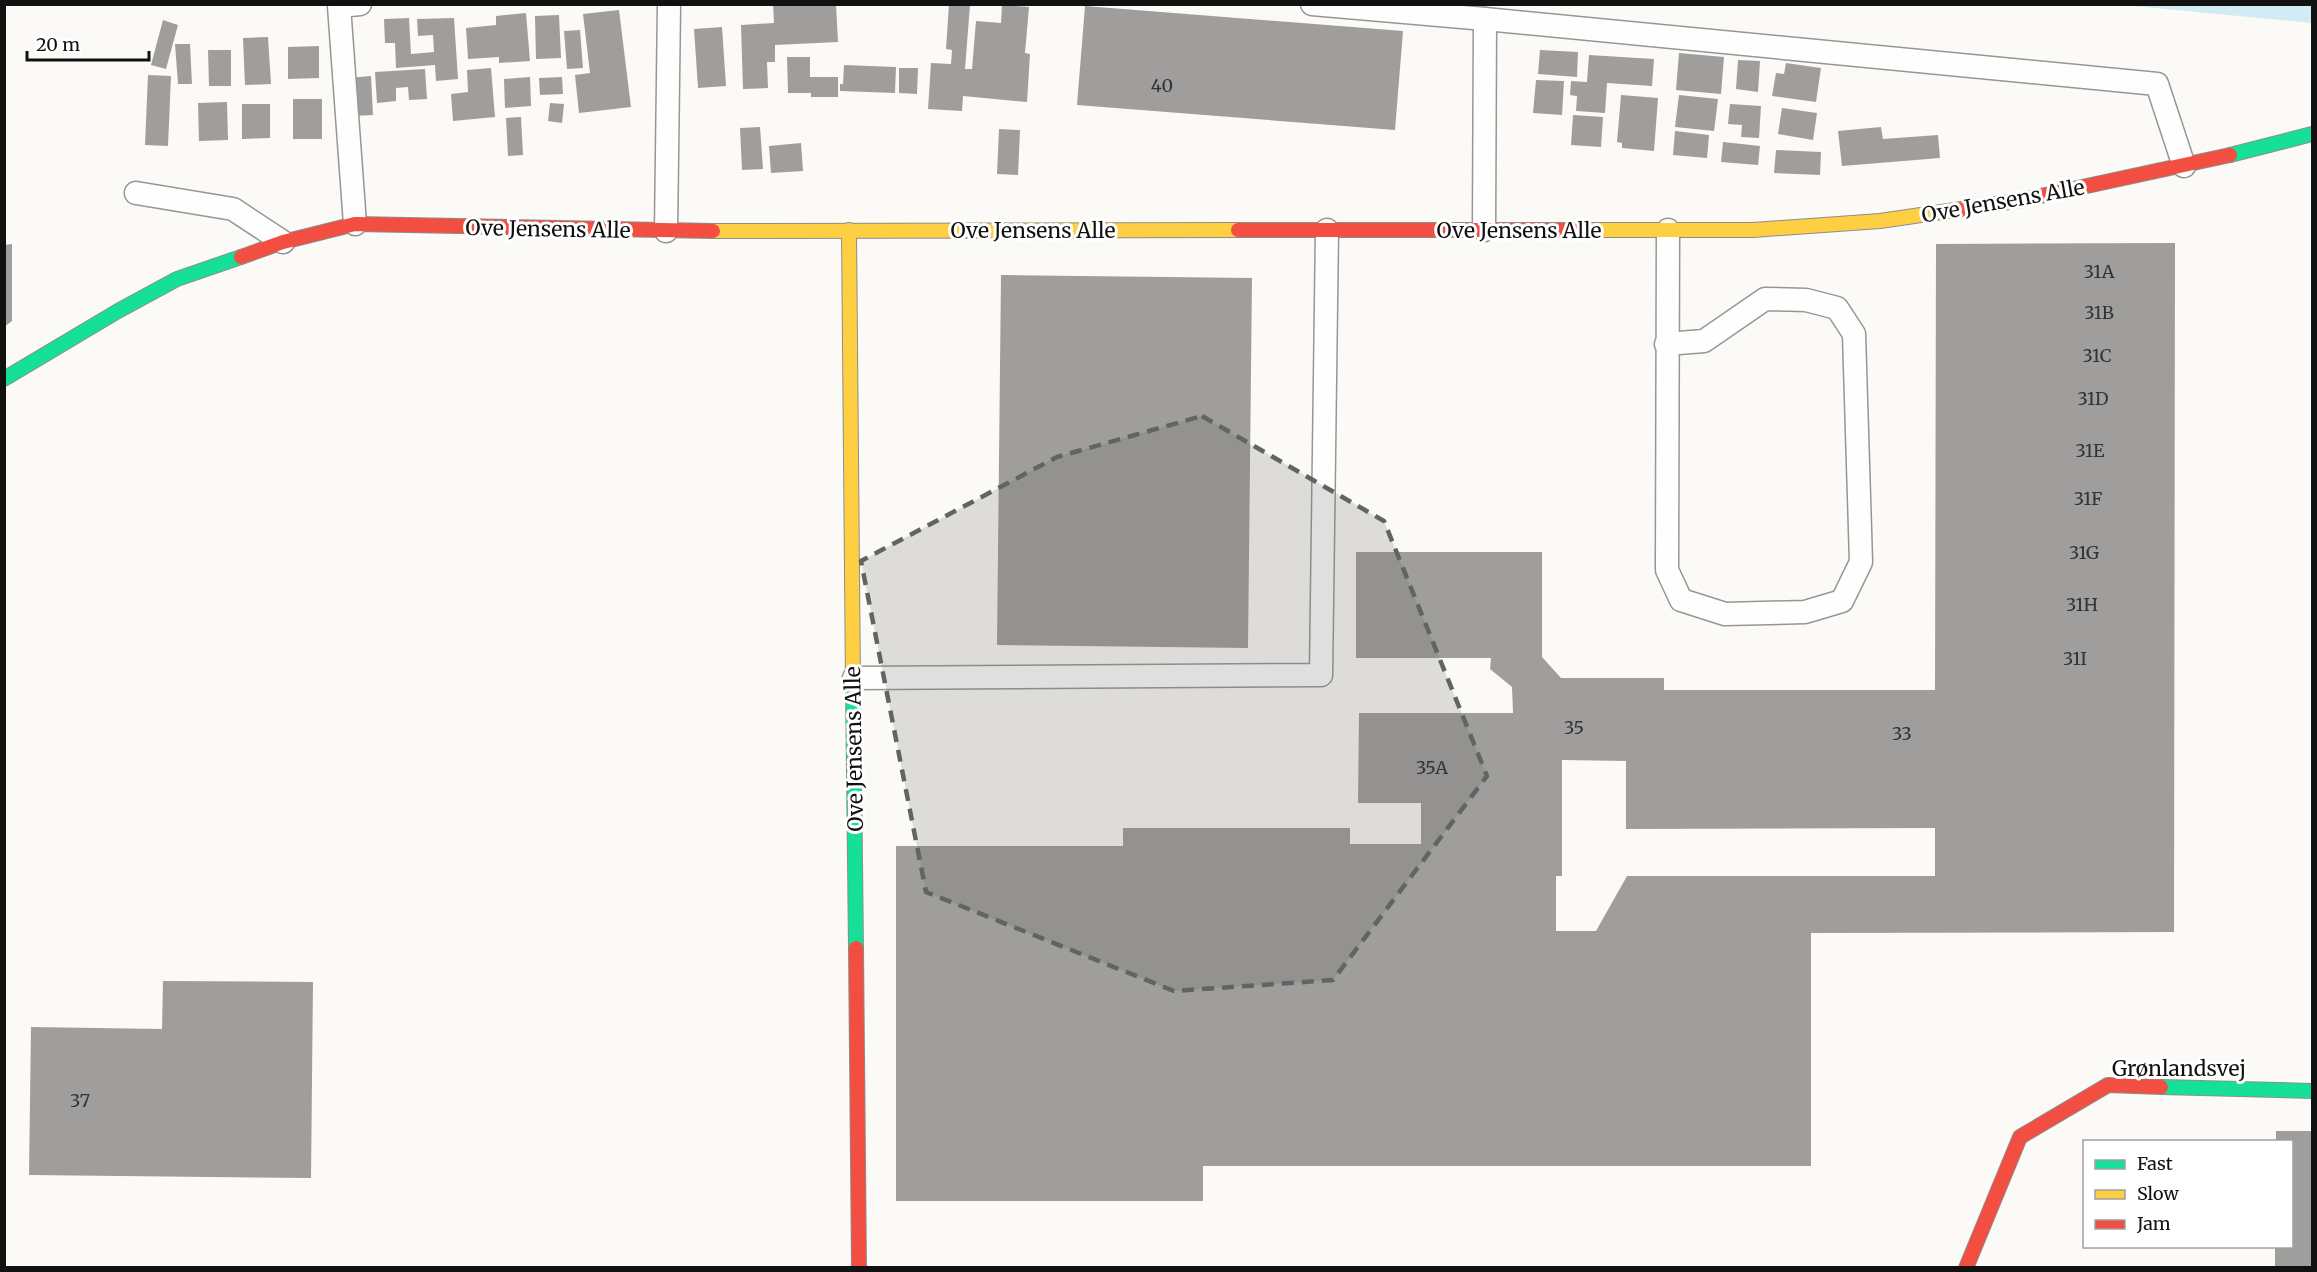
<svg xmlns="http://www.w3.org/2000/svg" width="2317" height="1272" font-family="Merriweather,serif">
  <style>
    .water { fill: #d1edf3 }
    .building { fill: #a09e9c; fill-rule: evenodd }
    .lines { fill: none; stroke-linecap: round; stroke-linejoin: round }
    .lane-casing { stroke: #979695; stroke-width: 25 }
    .fast-casing { stroke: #8d8d8b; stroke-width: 16 }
    .slow-casing { stroke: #8d8d8b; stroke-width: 16 }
    .jam-casing { stroke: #8d8d8b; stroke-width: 16 }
    .lane { stroke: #fffefe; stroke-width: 22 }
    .fast { stroke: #16e098; stroke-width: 14 }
    .slow { stroke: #ffcf43; stroke-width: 14 }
    .jam { stroke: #f24e42; stroke-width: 14 }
    .marked { fill: #636362; fill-opacity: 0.2; stroke: #636362; stroke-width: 4.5; stroke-dasharray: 12 8; stroke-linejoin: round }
    .labels { text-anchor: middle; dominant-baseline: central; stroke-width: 6; stroke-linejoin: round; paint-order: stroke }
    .number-label { font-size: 18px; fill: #353434 }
    .street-label { font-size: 21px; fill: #111; stroke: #fff }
  </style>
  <rect width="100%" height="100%" fill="#fcfaf7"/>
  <polygon class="water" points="2123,5 2312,5 2312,23"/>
  <g class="building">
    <polygon points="773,4 836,4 838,42 775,45 775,62 767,62 768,88 743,89 741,25 774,23"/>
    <polygon points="949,4 970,5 965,69 972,69 976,21 1001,23 1002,5 1029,7 1025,53 1030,54 1027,102 963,96 962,111 928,109 931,63 951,64 952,50 946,49"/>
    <polygon points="1085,6 1403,31 1395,130 1077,105"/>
    <polygon points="619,10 631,107 579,113 575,75 590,73 583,14"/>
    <polygon points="526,13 530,61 499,63 499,57 468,59 466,28 496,25 496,16"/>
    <polygon points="559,15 561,58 536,59 535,16"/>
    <polygon points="409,18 411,54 434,52 433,35 418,36 417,19 454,18 458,79 436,81 435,65 396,68 395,43 385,43 384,19"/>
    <polygon points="163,20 178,25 166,69 151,65"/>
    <polygon points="722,27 726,86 698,88 694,29"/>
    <polygon points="580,30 583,68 567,69 564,31"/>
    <polygon points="268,37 271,84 245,85 243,38"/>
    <polygon points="175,44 190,44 192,84 178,84"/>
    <polygon points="319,46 319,78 288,79 288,47"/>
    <polygon points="208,50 231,50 231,86 209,86"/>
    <polygon points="1540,50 1578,52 1577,77 1538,74"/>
    <polygon points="1679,53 1724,57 1721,94 1676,90"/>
    <polygon points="1589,55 1654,59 1652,86 1607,83 1605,113 1576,111 1577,96 1570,95 1571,81 1587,82"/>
    <polygon points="787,57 810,57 810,77 838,77 838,97 811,97 811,93 788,93"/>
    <polygon points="1738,60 1760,61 1758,92 1736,89"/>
    <polygon points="1786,63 1821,68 1816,102 1772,96 1776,73 1784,74"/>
    <polygon points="844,65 896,67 895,93 840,91 840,84 843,84"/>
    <polygon points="491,68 495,117 453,121 451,94 468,92 467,70"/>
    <polygon points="899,68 918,68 917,94 899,93"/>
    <polygon points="425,69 427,99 409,100 408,87 396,88 396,101 377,103 375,72"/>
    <polygon points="148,75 171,76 168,146 145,145"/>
    <polygon points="371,76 373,115 351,116 348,78"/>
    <polygon points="530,77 531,106 505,108 504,79"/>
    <polygon points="562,77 563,94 540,95 539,78"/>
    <polygon points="1536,80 1564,81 1562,115 1533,113"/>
    <polygon points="1621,95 1658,98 1654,151 1622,148 1622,143 1617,142"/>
    <polygon points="1679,95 1718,99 1714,131 1675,127"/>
    <rect x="293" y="99" width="29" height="40"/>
    <polygon points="227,102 228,140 199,141 198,103"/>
    <polygon points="550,103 564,104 562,123 548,121"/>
    <polygon points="242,104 270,104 270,138 242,139"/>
    <polygon points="1730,104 1761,106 1759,138 1741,137 1742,125 1728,124"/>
    <polygon points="1782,108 1817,113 1813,140 1778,134"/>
    <polygon points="1573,115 1603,117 1601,147 1571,145"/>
    <polygon points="521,117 523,155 508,156 506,118"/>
    <polygon points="760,127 763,169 742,170 740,128"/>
    <polygon points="1881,127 1883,139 1938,135 1940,158 1842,166 1838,131"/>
    <polygon points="999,129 1020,130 1018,175 997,174"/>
    <polygon points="1675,131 1709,135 1707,158 1673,155"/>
    <polygon points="1723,142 1760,146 1758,165 1721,162"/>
    <polygon points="801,143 803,171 771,173 769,146"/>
    <polygon points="1776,150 1821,152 1820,175 1774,173"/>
    <path d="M2175,243L2174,932L1811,933V1166H1203V1201H896V846H1123V828H1350V844H1421V803H1358L1359,713H1513L1512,687L1490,669L1491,658H1356V552H1542V657L1561,678H1664V690H1935L1936,244ZM1562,760L1626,761V829L1935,828V876H1627L1596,931H1556V876H1562Z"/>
    <polygon points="12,244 12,321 4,327 4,245"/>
    <polygon points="1001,275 1252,278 1248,648 997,645"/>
    <polygon points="163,981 313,982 311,1178 29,1175 31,1027 162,1029"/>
    <polygon points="2276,1131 2312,1131 2312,1268 2275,1268 2275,1246 2292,1246 2292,1142 2276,1142"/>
  </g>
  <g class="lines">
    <defs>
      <g id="lane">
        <polyline points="1312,4 1485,19 2157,84 2184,166"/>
        <polyline points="136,193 233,209 283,242"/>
        <polyline points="355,224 339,6 360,4"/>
        <polyline points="1484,230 1485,19"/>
        <polyline points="666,231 669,4"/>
        <polyline points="1666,344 1704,341 1765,299 1806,300 1837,308 1854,334 1861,562 1842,601 1805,612 1725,614 1681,600 1667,570 1668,230"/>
        <polyline points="854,678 1321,675 1327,230"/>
      </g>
      <g id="fast">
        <polyline points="2230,155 2312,134"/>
        <polyline points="4,379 118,311 177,279 241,257"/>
        <polyline points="853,685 856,948"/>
        <polyline points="2161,1087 2312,1091"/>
      </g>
      <g id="slow">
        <polyline points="849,230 853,685"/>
        <polyline points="1583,230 1753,230 1880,221 1962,209"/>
        <polyline points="713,231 1238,230"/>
      </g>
      <g id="jam">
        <polyline points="1962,209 2022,200 2230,155"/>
        <polyline points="1238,230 1583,230"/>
        <polyline points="241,257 283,242 355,224 713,231"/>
        <polyline points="856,948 859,1268"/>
        <polyline points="1966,1268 2020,1137 2108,1085 2161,1087"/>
      </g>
    </defs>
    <use href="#lane" class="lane-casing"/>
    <use href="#fast" class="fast-casing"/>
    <use href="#slow" class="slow-casing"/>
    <use href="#jam" class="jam-casing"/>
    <use href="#lane" class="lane"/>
    <use href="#fast" class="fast"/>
    <use href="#slow" class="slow"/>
    <use href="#jam" class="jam"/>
  </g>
  <path class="marked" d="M1202,416L1384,521L1487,776L1333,980L1174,991L926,892L861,561L1057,457Z"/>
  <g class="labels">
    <g class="number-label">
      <text x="1162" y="85">40</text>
      <text x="2099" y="271">31A</text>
      <text x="2099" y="312">31B</text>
      <text x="2097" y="355">31C</text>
      <text x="2093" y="398">31D</text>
      <text x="2090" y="450">31E</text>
      <text x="2088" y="498">31F</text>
      <text x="2084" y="552">31G</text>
      <text x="2082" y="604">31H</text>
      <text x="2075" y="658">31I</text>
      <text x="1574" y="727">35</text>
      <text x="1902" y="733">33</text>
      <text x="1432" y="767">35A</text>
      <text x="80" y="1100">37</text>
    </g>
    <g class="street-label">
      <text transform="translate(2003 201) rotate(-10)">Ove Jensens Alle</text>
      <text transform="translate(548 229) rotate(1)">Ove Jensens Alle</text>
      <text x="1033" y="230">Ove Jensens Alle</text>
      <text x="1519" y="230">Ove Jensens Alle</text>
      <text transform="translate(854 749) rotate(-91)">Ove Jensens Alle</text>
      <text x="2179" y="1068">Grønlandsvej</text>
    </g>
  </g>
  <rect width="2317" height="1272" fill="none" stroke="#111111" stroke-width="12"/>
  <rect x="2083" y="1140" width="210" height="108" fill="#ffffff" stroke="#a0a0a0" stroke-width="1.5"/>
  <rect x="2095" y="1160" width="30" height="9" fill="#16e098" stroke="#a0a0a0" stroke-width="1.5"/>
  <text x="2137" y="1170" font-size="18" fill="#111111">Fast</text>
  <rect x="2095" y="1190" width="30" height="9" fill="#ffcf43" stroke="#a0a0a0" stroke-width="1.5"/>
  <text x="2137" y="1200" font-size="18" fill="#111111">Slow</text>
  <rect x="2095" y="1220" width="30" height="9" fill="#f24e42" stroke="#a0a0a0" stroke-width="1.5"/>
  <text x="2137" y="1230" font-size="18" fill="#111111">Jam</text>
  <path d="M27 51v9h122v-9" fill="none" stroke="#111111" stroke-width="3"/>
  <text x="36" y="51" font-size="18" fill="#111111" stroke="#ffffff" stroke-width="4.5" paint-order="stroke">20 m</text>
</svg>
